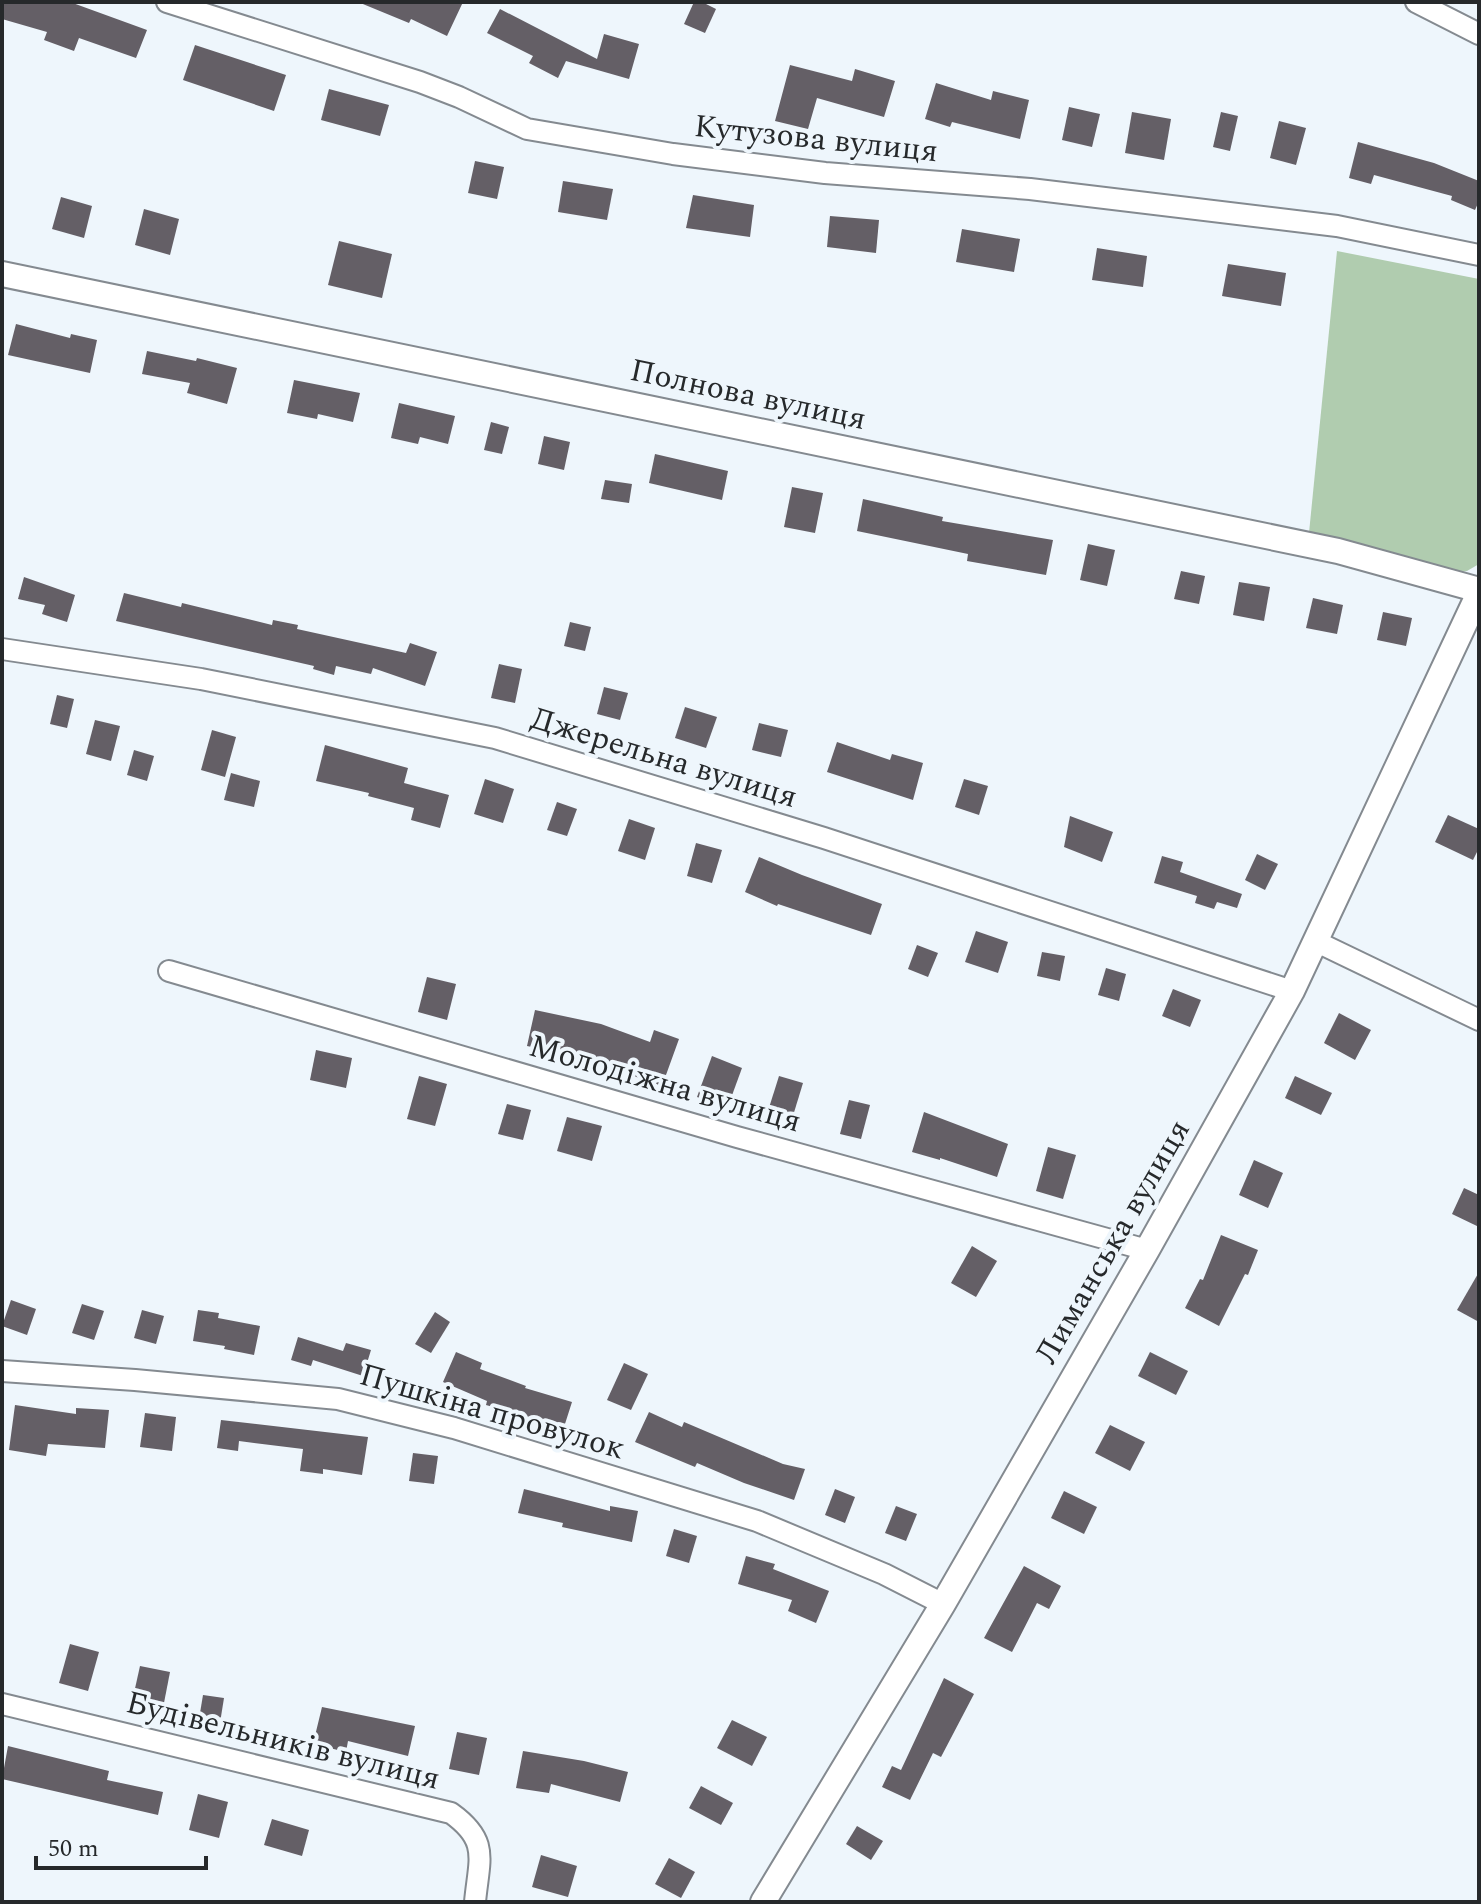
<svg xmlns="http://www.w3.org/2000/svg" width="1481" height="1904" font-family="Spectral,serif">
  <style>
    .green { fill: #b0ccaf }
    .building { fill: #645f66 }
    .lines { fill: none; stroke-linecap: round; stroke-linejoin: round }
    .minor-casing { stroke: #848a90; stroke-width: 24 }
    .tertiary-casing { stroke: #848a90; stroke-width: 28 }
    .minor { stroke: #fff; stroke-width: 20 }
    .tertiary { stroke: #fff; stroke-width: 24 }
    .labels { text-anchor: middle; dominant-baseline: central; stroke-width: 8; stroke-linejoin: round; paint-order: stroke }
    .street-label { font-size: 32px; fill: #26292b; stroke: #eef6fc }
  </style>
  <rect width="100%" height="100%" fill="#eef6fc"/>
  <polygon class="green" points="1337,251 1479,279 1479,564 1467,571 1449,574 1309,533"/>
  <g class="building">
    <polygon points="2,2 70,2 147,30 136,58 79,38 74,51 44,40 47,32 2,19"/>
    <polygon points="358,2 463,2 447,36 411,19 409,23"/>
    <polygon points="694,2 702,2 716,9 705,33 684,24"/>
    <polygon points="500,9 597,59 604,34 639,44 629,79 566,61 558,78 529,63 533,56 487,33"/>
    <polygon points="195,45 286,75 274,111 183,80"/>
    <polygon points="790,65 852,81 855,69 895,81 884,117 817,98 808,129 775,121"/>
    <polygon points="936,83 991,100 993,91 1029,100 1020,139 952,122 950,127 925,119"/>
    <polygon points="329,89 389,105 380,136 321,120"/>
    <polygon points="1069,107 1100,114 1092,147 1062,140"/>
    <polygon points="1132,112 1171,119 1164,160 1125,153"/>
    <polygon points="1221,112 1238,116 1230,151 1213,147"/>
    <polygon points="1279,121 1306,128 1296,165 1270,158"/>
    <polygon points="1358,142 1434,163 1479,181 1479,201 1475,210 1451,200 1452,196 1374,175 1371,184 1349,178"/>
    <polygon points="475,161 504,167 497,199 468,193"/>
    <polygon points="563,181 613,189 607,220 558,212"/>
    <polygon points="693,195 754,205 750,237 686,228"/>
    <polygon points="61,197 92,206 84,238 52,229"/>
    <polygon points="144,209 179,219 170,255 135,245"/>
    <polygon points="830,216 879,220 876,253 827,247"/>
    <polygon points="962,229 1020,239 1014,272 956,262"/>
    <polygon points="339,241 392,254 382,298 328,285"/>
    <polygon points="1097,248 1147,256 1143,287 1092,280"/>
    <polygon points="1228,264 1286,273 1281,306 1222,296"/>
    <polygon points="16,324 70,338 71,334 97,340 90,373 8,355"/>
    <polygon points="147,351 196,361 197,358 237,368 227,404 187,393 190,383 142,374"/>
    <polygon points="294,380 360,393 353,422 318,414 317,419 287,413"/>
    <polygon points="399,403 455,416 448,444 420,437 418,444 391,438"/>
    <polygon points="491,422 509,427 502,454 484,450"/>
    <polygon points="544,436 570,442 564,470 538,464"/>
    <polygon points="655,454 728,471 722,500 649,483"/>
    <polygon points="605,480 632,484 629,503 601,499"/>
    <polygon points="792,487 823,493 815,533 784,527"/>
    <polygon points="863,499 943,517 942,521 1053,540 1046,575 967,561 968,554 857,531"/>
    <polygon points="1088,544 1115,550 1107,586 1080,580"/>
    <polygon points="1181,571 1205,576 1199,604 1174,599"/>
    <polygon points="24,577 75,595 67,622 42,614 45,605 18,599"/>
    <polygon points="1239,582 1270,587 1264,621 1233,615"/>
    <polygon points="124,593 181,607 182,603 272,625 273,620 298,625 297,629 406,653 410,643 437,652 425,686 373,668 371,674 336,666 334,675 313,669 314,666 116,621"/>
    <polygon points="1313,598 1343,605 1337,634 1306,628"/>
    <polygon points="1383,612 1412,618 1406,646 1377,640"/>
    <polygon points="570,622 591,627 585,651 564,646"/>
    <polygon points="499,664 522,669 515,703 491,698"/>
    <polygon points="604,687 628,693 620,720 597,714"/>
    <polygon points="57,695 74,699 67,728 50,724"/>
    <polygon points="685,707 717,717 706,748 675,738"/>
    <polygon points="95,720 120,726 111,761 86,754"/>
    <polygon points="759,723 788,730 781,757 752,750"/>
    <polygon points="212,730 236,737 225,777 201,770"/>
    <polygon points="837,742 890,760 892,754 923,763 913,800 827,772"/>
    <polygon points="325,745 408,768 404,783 449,795 440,828 411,820 414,808 368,796 369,793 316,781"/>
    <polygon points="134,750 154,756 147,781 127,775"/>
    <polygon points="231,773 260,781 254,807 224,800"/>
    <polygon points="485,779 514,789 503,823 474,814"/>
    <polygon points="964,779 988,786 979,815 955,807"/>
    <polygon points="557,802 577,809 567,836 547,830"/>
    <polygon points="1448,815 1479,829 1479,848 1473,860 1435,842"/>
    <polygon points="1070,816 1113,832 1102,862 1064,847"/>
    <polygon points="629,819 655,828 645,860 618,851"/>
    <polygon points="696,843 722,850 712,883 687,876"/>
    <polygon points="1257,854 1278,864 1265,890 1245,880"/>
    <polygon points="1162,856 1183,862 1180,872 1242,894 1237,908 1217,902 1214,909 1195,903 1197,896 1154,883"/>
    <polygon points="759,857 802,875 882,904 871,935 778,904 777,906 745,892"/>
    <polygon points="976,931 1008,942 998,973 965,962"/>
    <polygon points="917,945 938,953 928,977 908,969"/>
    <polygon points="1042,952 1065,956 1060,981 1037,976"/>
    <polygon points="1106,968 1126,974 1119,1001 1098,995"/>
    <polygon points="427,977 456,984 447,1020 418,1012"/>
    <polygon points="1173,989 1201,1000 1190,1027 1162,1016"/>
    <polygon points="535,1010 601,1024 650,1042 654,1030 679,1039 662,1086 557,1049 556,1052 527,1046"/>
    <polygon points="1339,1013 1371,1030 1355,1060 1324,1043"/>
    <polygon points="316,1050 352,1058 346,1088 310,1080"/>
    <polygon points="712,1056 742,1068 727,1109 697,1097"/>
    <polygon points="419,1076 447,1084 435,1126 407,1119"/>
    <polygon points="779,1076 803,1083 792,1119 768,1111"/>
    <polygon points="1295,1076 1332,1093 1321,1115 1285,1098"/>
    <polygon points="849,1100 870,1105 861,1139 840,1134"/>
    <polygon points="507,1104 531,1110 523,1140 498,1134"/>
    <polygon points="924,1112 1008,1144 997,1177 940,1158 940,1160 912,1152"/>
    <polygon points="567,1117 602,1126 592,1161 557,1151"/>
    <polygon points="1048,1147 1076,1155 1063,1199 1036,1191"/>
    <polygon points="1254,1160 1283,1173 1268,1208 1239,1195"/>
    <polygon points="1464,1188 1479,1195 1479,1227 1452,1214"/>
    <polygon points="1221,1235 1258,1250 1248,1275 1245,1274 1219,1326 1185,1308 1200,1279 1203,1280"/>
    <polygon points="972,1246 997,1261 976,1297 951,1283"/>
    <polygon points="1479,1272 1479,1322 1457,1310"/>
    <polygon points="11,1300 36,1309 27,1335 2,1326"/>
    <polygon points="82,1304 104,1311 94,1340 72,1333"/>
    <polygon points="142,1310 164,1316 156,1344 134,1338"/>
    <polygon points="198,1310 219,1313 218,1318 260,1326 254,1355 224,1349 225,1346 193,1341"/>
    <polygon points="435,1312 450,1322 431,1353 415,1344"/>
    <polygon points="298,1337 343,1351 346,1343 371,1350 363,1376 313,1360 311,1366 291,1360"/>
    <polygon points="456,1352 482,1363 480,1369 526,1386 525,1388 572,1402 564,1427 486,1405 487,1401 443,1382"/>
    <polygon points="1150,1352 1188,1371 1176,1395 1138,1376"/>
    <polygon points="624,1363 648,1374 631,1410 607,1400"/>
    <polygon points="15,1405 76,1414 76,1408 109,1410 105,1448 48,1444 46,1456 9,1450"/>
    <polygon points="649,1412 682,1427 684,1422 783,1464 805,1469 794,1500 744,1483 697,1463 695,1467 635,1442"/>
    <polygon points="145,1413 176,1417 172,1451 140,1447"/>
    <polygon points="221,1420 368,1437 362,1475 323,1469 323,1474 300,1471 303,1449 239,1441 238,1451 217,1448"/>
    <polygon points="1110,1425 1145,1442 1130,1471 1095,1453"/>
    <polygon points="413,1453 438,1456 434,1484 409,1481"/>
    <polygon points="524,1489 610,1511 610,1506 638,1511 632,1542 562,1527 563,1523 518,1513"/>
    <polygon points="835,1489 855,1497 845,1523 825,1515"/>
    <polygon points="1064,1491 1097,1507 1084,1534 1051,1518"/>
    <polygon points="896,1506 917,1514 906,1541 885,1533"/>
    <polygon points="674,1529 697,1536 689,1563 666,1556"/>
    <polygon points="746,1556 775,1564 773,1569 829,1591 816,1623 788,1611 792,1600 738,1584"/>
    <polygon points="1024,1566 1061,1586 1049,1609 1037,1603 1012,1652 984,1638"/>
    <polygon points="70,1644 99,1652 88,1691 59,1683"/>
    <polygon points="140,1666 170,1672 163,1708 132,1702"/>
    <polygon points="944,1678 974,1694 941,1757 933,1753 910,1800 882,1787 892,1766 901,1770"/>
    <polygon points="203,1695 224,1698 219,1729 198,1725"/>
    <polygon points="322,1707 415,1726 408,1756 348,1741 346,1752 313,1744"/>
    <polygon points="732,1720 767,1737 752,1766 717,1748"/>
    <polygon points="457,1732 487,1738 479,1775 449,1769"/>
    <polygon points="8,1746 109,1771 107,1780 163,1792 158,1815 2,1779"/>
    <polygon points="523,1751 584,1761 628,1772 620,1802 551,1784 549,1793 516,1788"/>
    <polygon points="701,1786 733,1803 721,1825 689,1808"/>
    <polygon points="198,1794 228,1802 219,1838 189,1830"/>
    <polygon points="272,1819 309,1830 302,1856 264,1845"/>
    <polygon points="857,1826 883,1841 871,1860 846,1844"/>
    <polygon points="541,1855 577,1866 568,1897 532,1887"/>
    <polygon points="669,1858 695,1872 681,1898 655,1884"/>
  </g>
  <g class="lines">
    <defs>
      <g id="minor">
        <polyline points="167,2 420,82 459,97 527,129 673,154 825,173 1030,189 1337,226 1479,255"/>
        <polyline points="1416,2 1479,34"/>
        <polyline points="2,649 201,679 495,738 824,838 1292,991"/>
        <polyline points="1317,942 1479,1020"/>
        <polyline points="169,971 737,1137 1147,1250"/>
        <polyline points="2,1371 135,1380 338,1399 454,1428 757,1521 884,1574 943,1604"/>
        <path d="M2,1704L451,1813C490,1841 479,1859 475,1902"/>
      </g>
      <g id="tertiary">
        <polyline points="2,274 1338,551 1479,590"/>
        <polyline points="763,1902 943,1604 1147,1250 1292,991 1479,593"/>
      </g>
    </defs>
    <use href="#minor" class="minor-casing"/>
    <use href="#tertiary" class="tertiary-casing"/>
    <use href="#minor" class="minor"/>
    <use href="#tertiary" class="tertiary"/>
  </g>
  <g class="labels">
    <g class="street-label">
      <text transform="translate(816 139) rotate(6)">Кутузова вулиця</text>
      <text transform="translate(748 395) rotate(12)">Полнова вулиця</text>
      <text transform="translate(664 758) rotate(17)">Джерельна вулиця</text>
      <text transform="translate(665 1084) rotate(16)">Молодіжна вулиця</text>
      <text transform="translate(1113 1242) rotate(-60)">Лиманська вулиця</text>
      <text transform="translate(492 1412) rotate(16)">Пушкіна провулок</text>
      <text transform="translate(283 1741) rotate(14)">Будівельників вулиця</text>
    </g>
  </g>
  <rect width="1481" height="1904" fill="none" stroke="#26292b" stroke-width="8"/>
  <path d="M36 1856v12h170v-12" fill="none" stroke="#26292b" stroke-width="4"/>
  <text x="48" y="1856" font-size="24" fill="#26292b" stroke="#eef6fc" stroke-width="6" paint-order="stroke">50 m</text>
</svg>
